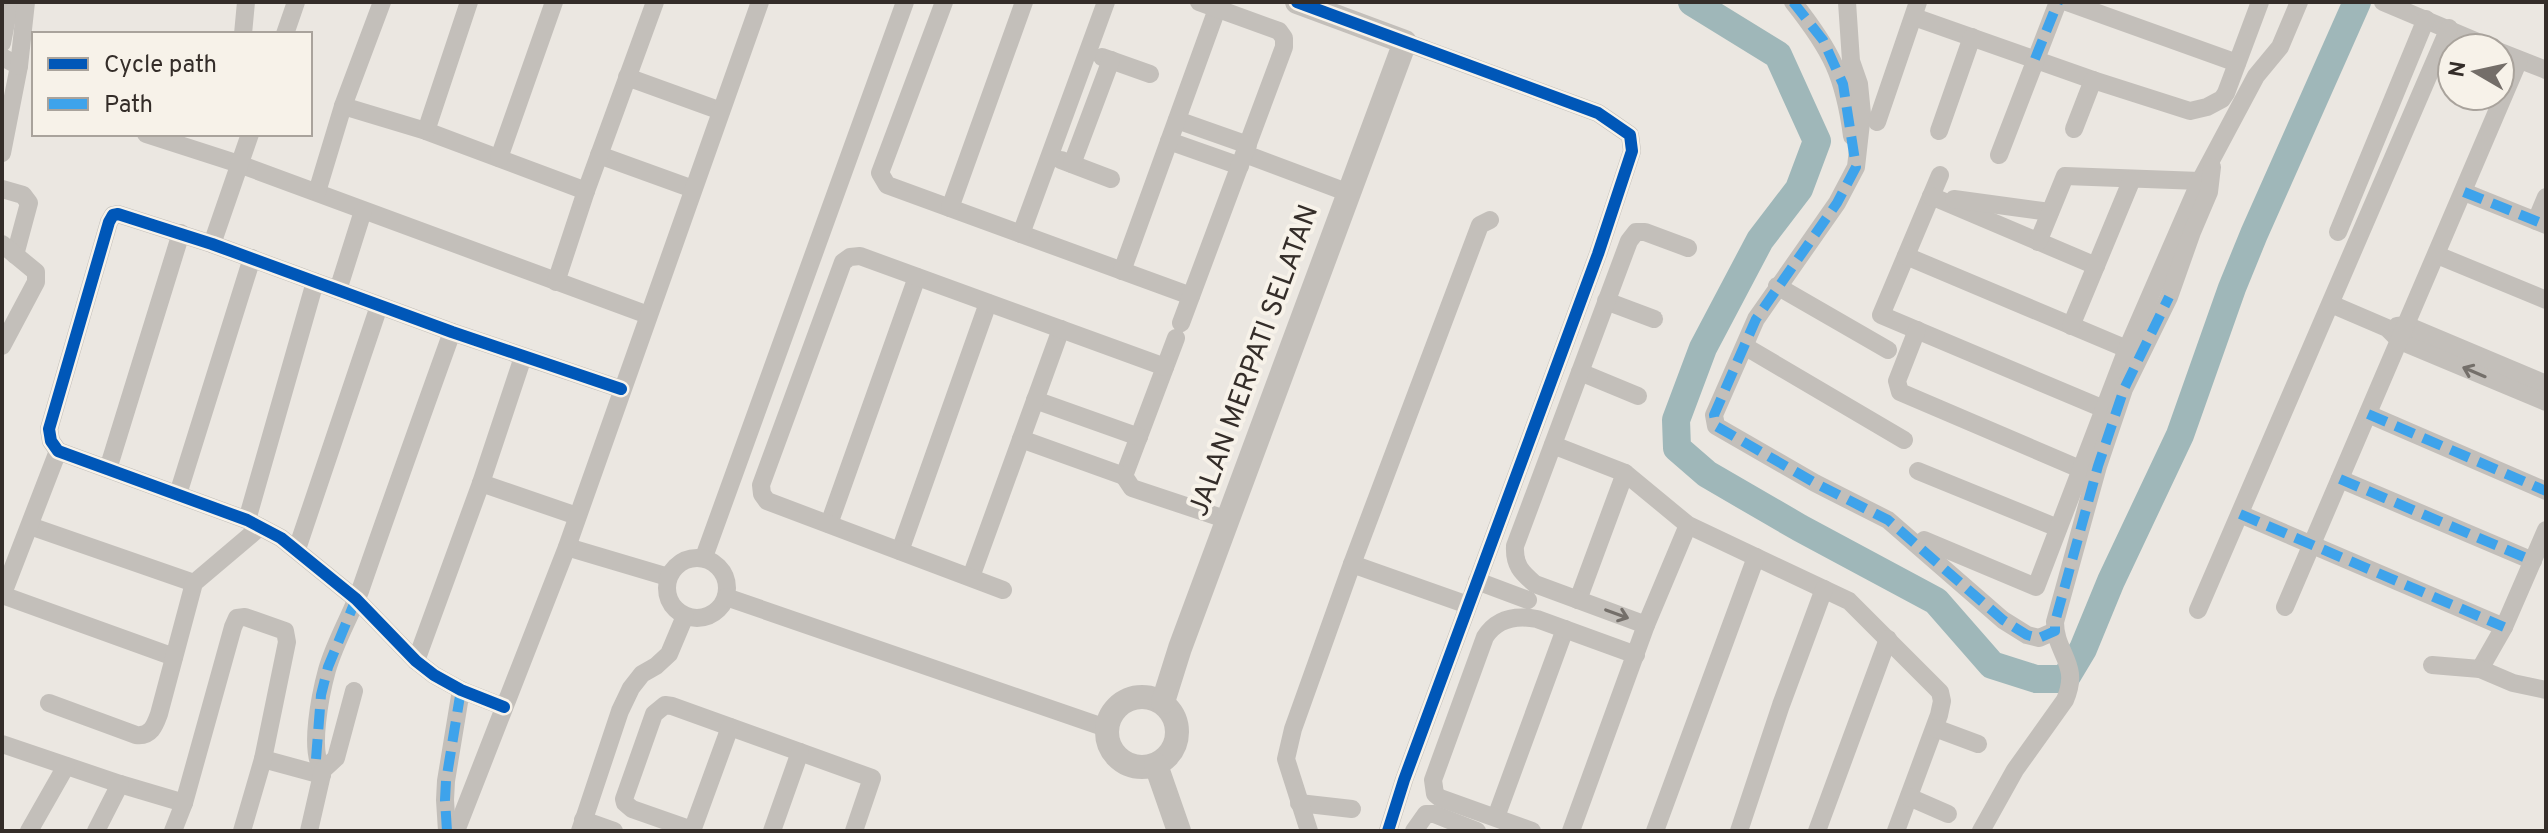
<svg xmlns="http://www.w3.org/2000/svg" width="2548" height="833" font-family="Overpass,sans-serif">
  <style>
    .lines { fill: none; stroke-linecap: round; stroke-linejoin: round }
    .river { stroke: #9fb7b9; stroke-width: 28 }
    .minor { stroke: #c3bfba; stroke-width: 18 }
    .tertiary { stroke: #c3bfba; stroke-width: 24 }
    .quiet { stroke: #3ea3eb; stroke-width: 10; stroke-dasharray: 20 10; stroke-linecap: butt }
    .cycleway-casing { stroke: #f7f2e9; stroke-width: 17 }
    .cycleway { stroke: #0057b8; stroke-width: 12 }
    .oneway { stroke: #746f6a }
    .labels { text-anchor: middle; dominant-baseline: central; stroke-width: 8; stroke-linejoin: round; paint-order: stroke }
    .street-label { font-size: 28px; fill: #342d29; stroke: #f7f2e9 }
  </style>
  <rect width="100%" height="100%" fill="#ebe7e1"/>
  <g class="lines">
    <polyline class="river" points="1692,2 1778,55 1817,141 1799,189 1760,240 1703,348 1676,420 1677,448 1707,474 1800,528 1936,601 1992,665 2036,679 2065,679 2083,649 2111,581 2180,435 2232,288 2254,234 2357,2"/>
    <g class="minor">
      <polyline points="944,2 880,173 887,185 1191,296"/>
      <path d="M1793,2C1831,50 1844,75 1852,136"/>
      <polyline points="1847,2 1851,61 1859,84 1862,114 1856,167 1837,203 1756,319 1714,415 1716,426 1815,483 1888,520 2003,620 2027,635 2039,638 2055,631"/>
      <polyline points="2067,2 2237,63"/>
      <polyline points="2383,2 2492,48"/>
      <polyline points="1914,17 2093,80 2190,111 2207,107 2222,99 2226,93 2260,2"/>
      <polyline points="243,34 246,2"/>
      <polyline points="285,34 296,2"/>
      <polyline points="2,43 10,2"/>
      <polyline points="2500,52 2546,70"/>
      <polyline points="2,57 19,66 2,153"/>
      <polyline points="1102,57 1150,74"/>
      <polyline points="19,66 26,2"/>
      <polyline points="627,77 721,111"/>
      <polyline points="343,106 426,131 586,191"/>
      <polyline points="1177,120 1248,145"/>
      <polyline points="1877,122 1918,2"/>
      <polyline points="2074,129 2093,80"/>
      <polyline points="426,131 469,2"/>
      <polyline points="1939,131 1972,37"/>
      <polyline points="146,134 239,164 648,315"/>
      <polyline points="1169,141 1240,166"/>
      <polyline points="1245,154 1349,193"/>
      <polyline points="599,155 693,189"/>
      <polyline points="1999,155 2058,2"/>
      <polyline points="499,158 554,2"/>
      <polyline points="1061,160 1111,179"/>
      <polyline points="1072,164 1111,60"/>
      <polyline points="1940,175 1881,315 2104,409"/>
      <polyline points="2,189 23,195 29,203 15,255"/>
      <polyline points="317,192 343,106 382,2"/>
      <polyline points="2464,192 2546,225"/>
      <polyline points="1931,196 2096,266"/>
      <polyline points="1954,199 2050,212"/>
      <polyline points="950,208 1024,2"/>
      <polyline points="2536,221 2546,197"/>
      <polyline points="2338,232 2426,19"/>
      <polyline points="1021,234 1106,2"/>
      <polyline points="2038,242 2065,176 2200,181"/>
      <polyline points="2,244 36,272 36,282 2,346"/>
      <polyline points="212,244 250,134"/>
      <polyline points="2437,255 2546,300"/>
      <polyline points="1906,256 2127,349"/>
      <polyline points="1122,271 1217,9"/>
      <polyline points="556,282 586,191 655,2"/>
      <polyline points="1777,286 1888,350"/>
      <polyline points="338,290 363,211"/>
      <polyline points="1606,301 1654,319"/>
      <polyline points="2331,304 2387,328 2400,341 2546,402"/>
      <polyline points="1181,323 1284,47 1284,38 1279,31 1199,2"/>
      <polyline points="2071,326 2132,179"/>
      <polyline points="2397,326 2406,325 2546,384"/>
      <polyline points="1917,330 1897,381 1900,392 2080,469"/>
      <polyline points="1176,338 1124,476 1132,488 1228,520"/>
      <polyline points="1746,347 1904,440"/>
      <polyline points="1580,372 1638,396"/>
      <polyline points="1035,400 1139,437"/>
      <polyline points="2368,414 2546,491"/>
      <polyline points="1021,439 1124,476"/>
      <polyline points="1553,445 1625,473 1688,525 1849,601 1940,692 1942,701 1939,715 1896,831"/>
      <polyline points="108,469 181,233"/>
      <polyline points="1918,471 2058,528"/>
      <polyline points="2340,479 2533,561"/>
      <polyline points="481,483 577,516"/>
      <polyline points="178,494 252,258"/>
      <polyline points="2240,514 2504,627"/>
      <polyline points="247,520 315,282"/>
      <polyline points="829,524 917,277"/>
      <polyline points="30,526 194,583"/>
      <polyline points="1924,540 2036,587 2127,349 2200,181 2256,76 2280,47 2299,2"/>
      <polyline points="567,547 668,577"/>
      <polyline points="297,549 379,306"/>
      <polyline points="900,551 988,303"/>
      <polyline points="704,557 905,2"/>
      <circle cx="697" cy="588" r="30"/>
      <polyline points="1352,564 1468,605"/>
      <polyline points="971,577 1061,329"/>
      <polyline points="1477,581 1528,600"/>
      <polyline points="1003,590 767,501 762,494 761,485 843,262 850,257 860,256 1165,367"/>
      <polyline points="2,595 174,657"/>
      <polyline points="2,596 58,451"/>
      <polyline points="726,597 1106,728"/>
      <polyline points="1578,600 1625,473"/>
      <polyline points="2285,607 2519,60"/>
      <polyline points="2198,610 2449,28"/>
      <path d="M1646,625L1535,584C1521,572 1514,565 1515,546L1629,241L1636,232H1645L1688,248"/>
      <polyline points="416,661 481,483 523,357"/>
      <polyline points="2432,665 2480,669 2504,627 2546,530"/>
      <polyline points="2480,669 2513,683 2546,690"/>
      <path d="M49,703L136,735C151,737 155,725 159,714L194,583L260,527"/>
      <polyline points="504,707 461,690 434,675 416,661 356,599 281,538 247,520 58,451 51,441 49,429 109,222 113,215 118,214 212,244 452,332 621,389"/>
      <polyline points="1935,728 1978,744"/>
      <polyline points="2,744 120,784 184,803"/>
      <polyline points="263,759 322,775"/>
      <path d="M323,770C308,753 321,692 327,670C335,642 350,617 360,591C390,504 421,418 452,332"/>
      <polyline points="1909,797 1948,814"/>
      <polyline points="1299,803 1352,809"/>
      <polyline points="1496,817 1565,629"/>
      <polyline points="583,820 614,831"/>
      <polyline points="692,830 632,809 625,803 624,799 654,714 665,705 672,706 872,778 854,831"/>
      <polyline points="29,831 66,766"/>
      <polyline points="96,831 120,784"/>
      <polyline points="173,831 184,803 233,627 237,618 245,617 285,631 287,642 263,759 242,831"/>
      <polyline points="309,831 323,770 336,758 354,691"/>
      <polyline points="447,831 445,800 446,781 461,690"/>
      <polyline points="456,831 567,547 760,2"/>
      <polyline points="580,831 620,711 631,688 642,674 656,666 669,654 685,616"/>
      <polyline points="692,831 730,727"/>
      <polyline points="772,831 800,752"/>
      <polyline points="1309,831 1286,759 1293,729 1352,564 1480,225 1490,220"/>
      <polyline points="1388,831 1404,780 1598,254 1632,151 1630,135 1598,113 1405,42"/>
      <polyline points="1414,831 1426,814 1434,814 1477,831"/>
      <path d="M1532,831L1440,798L1435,794L1433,780L1485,637C1497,618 1516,615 1537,619L1636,655"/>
      <polyline points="1571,831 1646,625 1688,525"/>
      <polyline points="1655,831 1756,557"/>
      <polyline points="1739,831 1781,705 1824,589"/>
      <polyline points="1817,831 1888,639"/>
      <path d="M1981,831L2015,770L2065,700C2081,664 2055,654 2055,622L2098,466L2124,389L2169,297L2192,232L2209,192L2212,167"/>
    </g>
    <g class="tertiary">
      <circle cx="1142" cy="732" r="35"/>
      <polyline points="1163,702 1180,648 1405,42 1297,2"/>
      <polyline points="1156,765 1179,831"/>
    </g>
    <g class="quiet">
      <polyline points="1793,2 1823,40 1843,84 1856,167 1837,203 1756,319 1714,415 1716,426 1815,483 1888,520 2003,620 2027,635 2039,638 2055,631 2055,622 2098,466 2124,389 2169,297"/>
      <polyline points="2035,59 2058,2"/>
      <polyline points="2464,192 2546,225"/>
      <polyline points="2368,414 2546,491"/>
      <polyline points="2340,479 2533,561"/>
      <polyline points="2240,514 2504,627"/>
      <polyline points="316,759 321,695 328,667 356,599"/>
      <polyline points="447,831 445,800 446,781 461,690"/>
    </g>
    <defs>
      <g id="cycleway">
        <polyline points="1297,2 1598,113 1630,135 1632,151 1598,254 1404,780 1388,831"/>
        <polyline points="504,707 461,690 434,675 416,661 356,599 281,538 247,520 58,451 51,441 49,429 109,222 113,215 118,214 212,244 452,332 621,389"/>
      </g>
    </defs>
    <use href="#cycleway" class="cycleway-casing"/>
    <use href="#cycleway" class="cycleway"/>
  </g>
  <defs><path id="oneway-shaft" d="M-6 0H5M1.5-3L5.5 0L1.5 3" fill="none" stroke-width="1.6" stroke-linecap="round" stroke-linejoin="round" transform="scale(2)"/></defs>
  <g class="oneway">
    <use href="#oneway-shaft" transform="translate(2474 372) rotate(-157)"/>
    <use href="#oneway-shaft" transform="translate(1617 614) rotate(20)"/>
  </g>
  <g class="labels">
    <g class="street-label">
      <text transform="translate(1255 361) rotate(-70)">JALAN MERPATI SELATAN</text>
    </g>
  </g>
  <rect width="2548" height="833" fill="none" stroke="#342d29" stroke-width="8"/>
  <rect x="32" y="32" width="280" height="104" fill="#f7f2e9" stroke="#a9a39c" stroke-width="2"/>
  <rect x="48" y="58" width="40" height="12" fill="#0057b8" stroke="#a9a39c" stroke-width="2"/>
  <text x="104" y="72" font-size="24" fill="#342d29">Cycle path</text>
  <rect x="48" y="98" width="40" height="12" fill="#3ea3eb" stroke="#a9a39c" stroke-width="2"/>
  <text x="104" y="112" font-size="24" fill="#342d29">Path</text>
  <g transform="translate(2476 72) rotate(279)"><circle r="38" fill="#f7f2e9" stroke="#a9a39c" stroke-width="2"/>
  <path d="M0-6L14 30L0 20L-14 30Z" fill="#746e69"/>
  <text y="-12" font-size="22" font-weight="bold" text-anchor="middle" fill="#342d29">N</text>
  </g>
</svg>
